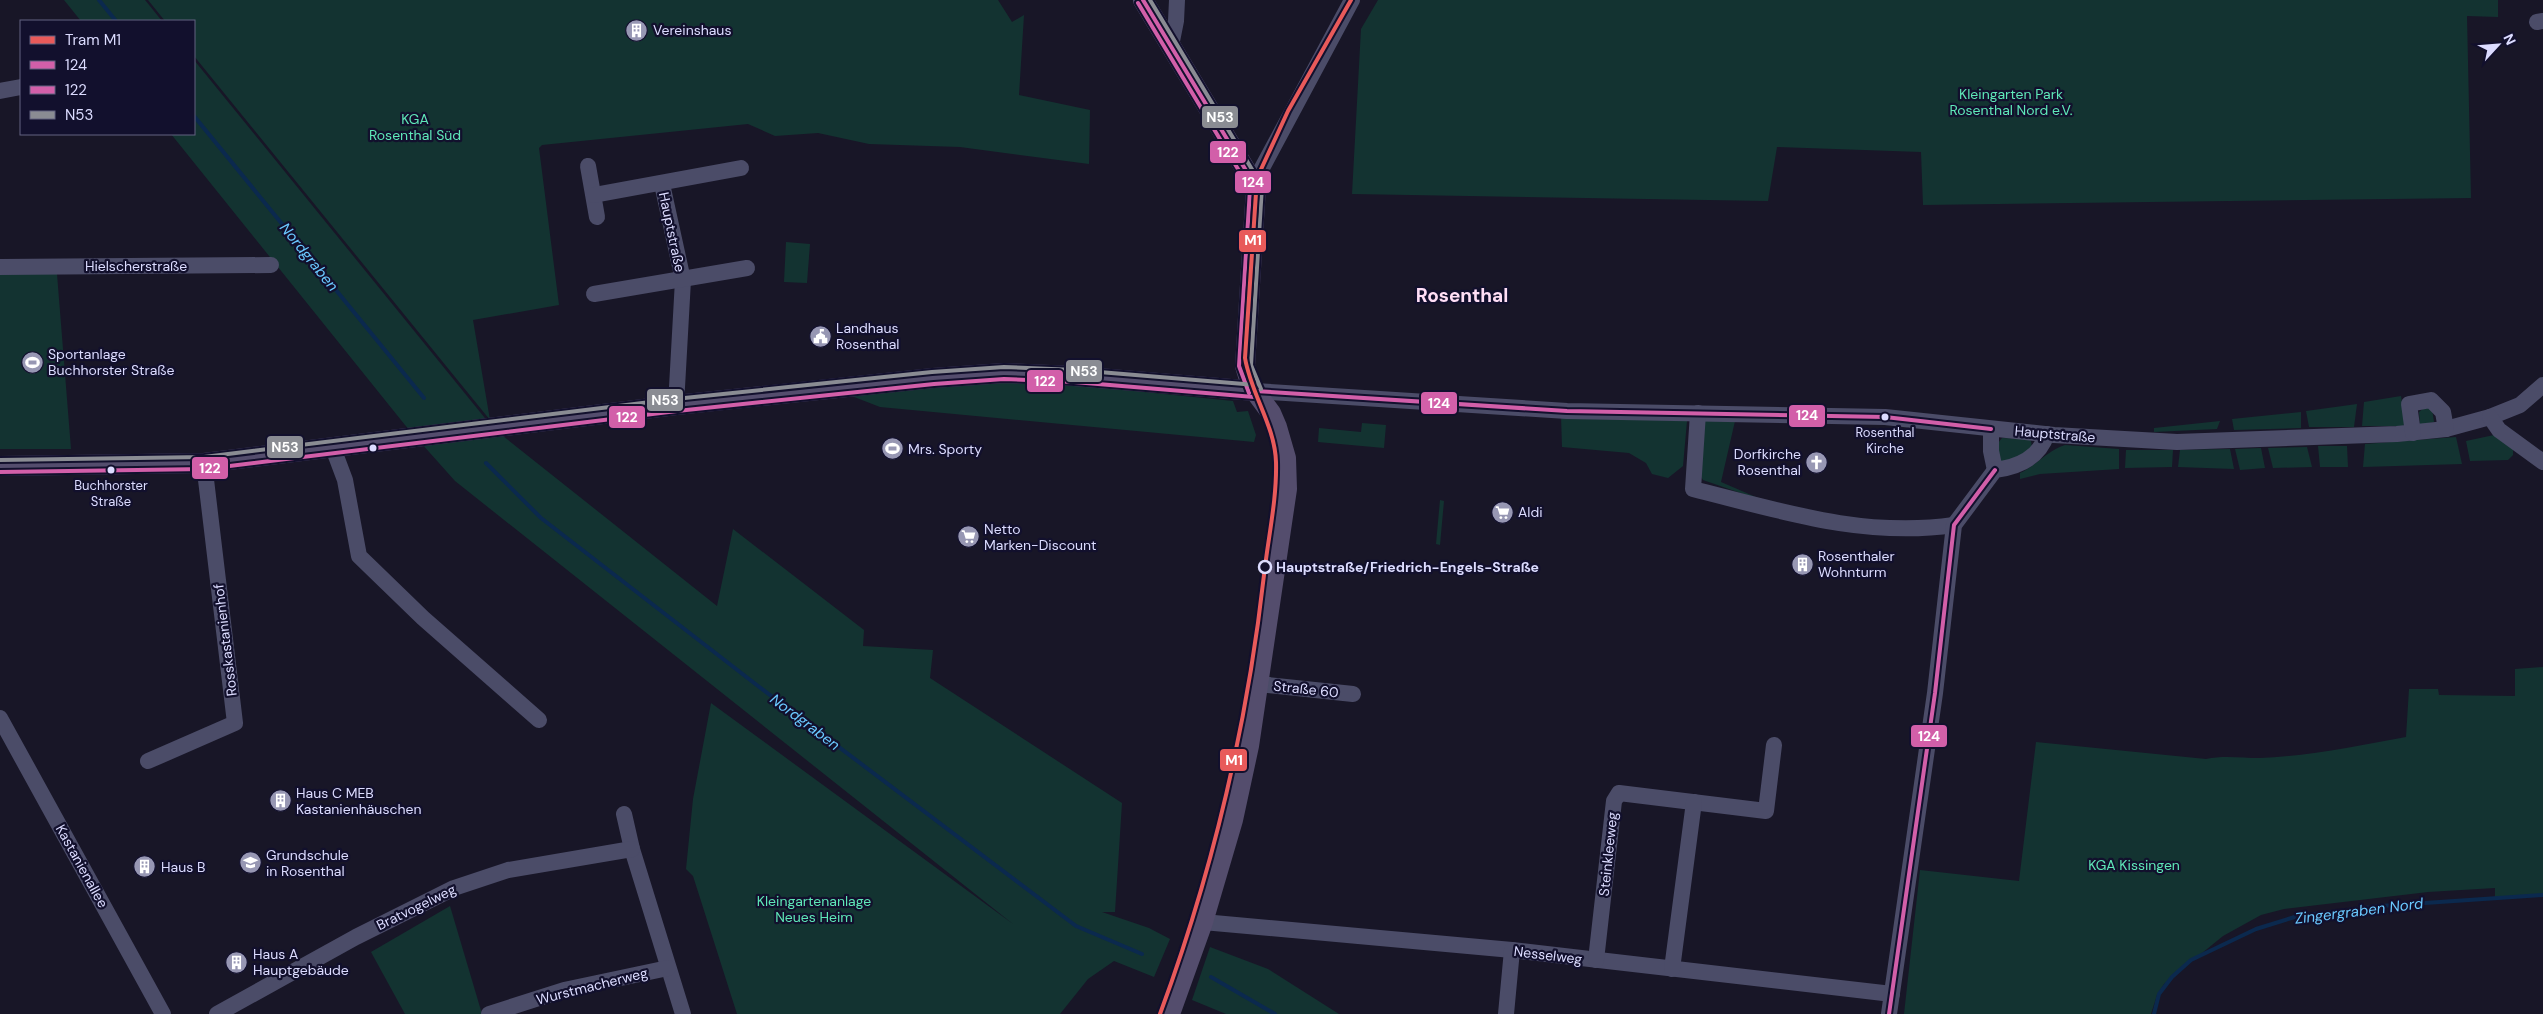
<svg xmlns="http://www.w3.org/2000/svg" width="2543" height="1014" font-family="'DM Sans',sans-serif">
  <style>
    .green { fill: #133331 }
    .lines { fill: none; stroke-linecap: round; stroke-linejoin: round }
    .stream { stroke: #0b294e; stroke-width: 4 }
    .minor { stroke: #4b4c68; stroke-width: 16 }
    .major { stroke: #544d6d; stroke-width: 20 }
    .bus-1-casing { stroke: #12102d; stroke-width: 8 }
    .bus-2-casing { stroke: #12102d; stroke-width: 8 }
    .bus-3-casing { stroke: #12102d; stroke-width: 8 }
    .bus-1 { stroke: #d25fa9; stroke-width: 4 }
    .bus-2 { stroke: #d25fa9; stroke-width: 4 }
    .bus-3 { stroke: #8a8c93; stroke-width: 4 }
    .tram-1-casing { stroke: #12102d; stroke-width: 8 }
    .tram-1 { stroke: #e85a5a; stroke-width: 4 }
    .bus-dot { fill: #dcdcff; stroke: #12102d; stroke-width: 2 }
    .stop-dot { fill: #12102d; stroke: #dcdcff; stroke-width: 2.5 }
    .labels { text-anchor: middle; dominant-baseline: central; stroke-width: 4.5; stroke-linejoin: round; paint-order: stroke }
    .bus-label { font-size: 13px; fill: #dcdcff; stroke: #12102d }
    .poi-label { font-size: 14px; fill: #dcdcff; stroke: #12102d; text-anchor: start }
    .park-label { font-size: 14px; fill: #5fe8b8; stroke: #12102d }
    .street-label { font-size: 14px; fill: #dcdcff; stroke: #12102d }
    .stop-label { font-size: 14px; font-weight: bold; fill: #dcdcff; stroke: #12102d; text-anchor: start }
    .water-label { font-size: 15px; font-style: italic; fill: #6ac9ff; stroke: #12102d }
    .district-label { font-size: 19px; font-weight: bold; fill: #ffdef6; stroke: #12102d }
    .line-badge { stroke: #12102d; stroke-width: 2 }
    .badge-label { font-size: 14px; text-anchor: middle; font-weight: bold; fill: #fff }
  </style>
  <rect width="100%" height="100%" fill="#181627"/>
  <g class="green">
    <polygon points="64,0 145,0 162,21 81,21"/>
    <polygon points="148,0 998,0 1012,22 1024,15 1019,95 1090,110 1089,164 960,147 869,144 818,133 775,136 748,124 542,145 539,148 559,305 473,320 490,420 194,56 194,21 165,21"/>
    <polygon points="1378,0 2498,0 2498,17 2467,16 2471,198 1923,205 1921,152 1777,147 1768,201 1352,194 1361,29"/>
    <polygon points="194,60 493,428 717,606 733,529 864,630 863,646 933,650 930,678 1122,803 1115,912 1102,912 1149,928 1170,939 1154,977 1114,961 1088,979 1060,1014 737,1014 693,876 686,869 693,799 711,703 1013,924 455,481 405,425 171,134 194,134"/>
    <polygon points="786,242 810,244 807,283 784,282"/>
    <polygon points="0,274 57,274 71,449 0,449"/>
    <polygon points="997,380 1066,384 1233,401 1237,412 1248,411 1256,435 1254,442 880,407 849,395"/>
    <polygon points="2401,396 2405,423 2403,426 2362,426 2364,402"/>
    <polygon points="2357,404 2354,427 2309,427 2306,411"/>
    <polygon points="2426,406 2432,409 2434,422 2420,425 2419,412"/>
    <polygon points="2301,412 2301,428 2234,430 2232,419"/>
    <polygon points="1561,416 1687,421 1683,466 1668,478 1652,474 1646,463 1629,453 1562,447"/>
    <polygon points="1707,419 1735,421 1721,482 1772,504 1703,480 1700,475 1703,423"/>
    <polygon points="2220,421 2217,429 2154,432 2154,428"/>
    <polygon points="1362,423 1386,425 1384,448 1318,442 1319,428 1361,432"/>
    <polygon points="2494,435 2513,449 2513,455 2508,460 2470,461 2466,441"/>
    <polygon points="2456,437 2462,464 2363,467 2365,444"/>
    <polygon points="2002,438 2028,439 2031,441 2032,447 2011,463 2000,463 1998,443"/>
    <path d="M2065,445L2119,449V469L2040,474L2020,479V473C2037,465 2047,451 2065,445Z"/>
    <polygon points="2318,446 2347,446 2348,467 2320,467"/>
    <polygon points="2307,447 2312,467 2273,468 2268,448"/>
    <polygon points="2261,448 2265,468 2240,470 2235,449"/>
    <polygon points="2230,449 2234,469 2178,467 2180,450"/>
    <polygon points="2126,450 2173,450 2172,467 2125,468"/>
    <polygon points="1440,500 1444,501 1440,545 1436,544"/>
    <path d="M2543,667V895L2495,898V888L2428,892L2284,909L2261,915L2223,936L2164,984L2157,995L2151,1014H1904L1920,870L2019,881L2036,742L2206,759C2224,755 2241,758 2260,758C2309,756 2358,746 2406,737L2409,689H2438L2439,695L2515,696V669Z"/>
    <polygon points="450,906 482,1014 405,1014 371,952"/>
    <polygon points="1210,947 1268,969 1339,1014 1226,1014 1192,1000"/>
  </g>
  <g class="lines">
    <g class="stream">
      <polyline points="99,0 116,21"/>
      <polyline points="194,116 424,398"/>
      <polyline points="486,463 541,518 758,686 1076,926 1142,954"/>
      <polyline points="1211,977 1275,1014"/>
      <polyline points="2154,1014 2159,994 2172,977 2191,960 2256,929 2298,916 2381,906 2543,895"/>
    </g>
    <g class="minor">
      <polyline points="2537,22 2543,21"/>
      <polyline points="1171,46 1176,21 1177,0"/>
      <polyline points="0,91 21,87"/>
      <polyline points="588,166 597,217"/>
      <polyline points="662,184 683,280 676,405"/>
      <polyline points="1256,187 1262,168 1352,0"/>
      <polyline points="594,195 741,168"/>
      <polyline points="0,267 271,265"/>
      <polyline points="594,294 747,268"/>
      <polyline points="1255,391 1567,411 1885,417 2054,435 2177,442 2397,434 2446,429 2490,417 2520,405 2543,385"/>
      <path d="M1698,413L1693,489C1781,511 1863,538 1954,525"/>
      <polyline points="2490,417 2499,430 2543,462"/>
      <polyline points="1991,429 1991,451 1995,470"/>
      <polyline points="2413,433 2409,404 2431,400 2443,412 2446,429"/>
      <polyline points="333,448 345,480 359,556 423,618 539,720"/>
      <polyline points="1259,684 1353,694"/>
      <polyline points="0,718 163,1014"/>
      <polyline points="148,761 235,723 204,463"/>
      <polyline points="624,814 632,849 683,1014"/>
      <polyline points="1203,922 1512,950 1892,994"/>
      <polyline points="1596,960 1614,801 1619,793 1766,811 1774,745"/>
      <polyline points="1672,969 1694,802"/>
      <polyline points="217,1014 356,937 454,888 508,870 632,849"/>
      <polyline points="489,1014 564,990 668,968"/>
      <polyline points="1506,1014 1512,950"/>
      <path d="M1889,1014L1935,693L1954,525L1995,470C2019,467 2039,458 2047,434"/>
    </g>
    <g class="major">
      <polyline points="1143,0 1256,187 1245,366 1251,386 1271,413 1277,427 1286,458 1287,489 1249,746 1233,820 1203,922 1170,1014"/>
      <polyline points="0,466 204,463 676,405 933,378 1004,373 1074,376 1255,391"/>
    </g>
    <defs>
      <g id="bus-1">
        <polyline points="1143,0 1256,187 1245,366 1255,391"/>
        <polyline points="1255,391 1567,411 1885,417 1991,429"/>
        <polyline points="1889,1014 1935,693 1954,525 1995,470"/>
      </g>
      <g id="bus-2">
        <polyline points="1138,3 1250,189 1239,366 1249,393"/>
        <polyline points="0,472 205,469 677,411 934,384 1004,379 1074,382 1254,397"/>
      </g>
      <g id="bus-3">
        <polyline points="1150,0 1262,186 1251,365 1261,389"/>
        <polyline points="0,460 204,457 675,399 932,372 1004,367 1075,370 1256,385"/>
      </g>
    </defs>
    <use href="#bus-1" class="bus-1-casing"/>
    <use href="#bus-2" class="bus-2-casing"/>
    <use href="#bus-3" class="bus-3-casing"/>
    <use href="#bus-1" class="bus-1"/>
    <use href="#bus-2" class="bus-2"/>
    <use href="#bus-3" class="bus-3"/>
    <defs>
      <path id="tram-1" d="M1160,1014C1213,871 1247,726 1264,575C1268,538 1277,500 1276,462C1275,426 1251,394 1245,358L1257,178L1288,111L1351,0"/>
    </defs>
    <use href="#tram-1" class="tram-1-casing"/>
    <use href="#tram-1" class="tram-1"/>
  </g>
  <defs>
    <symbol id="building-disc" viewBox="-11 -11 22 22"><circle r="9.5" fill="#9797b3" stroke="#12102d"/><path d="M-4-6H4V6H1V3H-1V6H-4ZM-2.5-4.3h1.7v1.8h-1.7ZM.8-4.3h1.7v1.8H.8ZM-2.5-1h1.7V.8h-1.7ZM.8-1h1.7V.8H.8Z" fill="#fff"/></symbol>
    <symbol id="civic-disc" viewBox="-11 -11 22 22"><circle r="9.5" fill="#9797b3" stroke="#12102d"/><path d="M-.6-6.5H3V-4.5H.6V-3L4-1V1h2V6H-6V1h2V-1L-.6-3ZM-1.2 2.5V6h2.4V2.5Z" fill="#fff"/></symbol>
    <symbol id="stadium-disc" viewBox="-11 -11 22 22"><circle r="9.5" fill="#9797b3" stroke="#12102d"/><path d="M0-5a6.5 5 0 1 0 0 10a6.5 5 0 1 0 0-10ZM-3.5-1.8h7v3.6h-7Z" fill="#fff"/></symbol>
    <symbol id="church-disc" viewBox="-11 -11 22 22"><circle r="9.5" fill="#9797b3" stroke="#12102d"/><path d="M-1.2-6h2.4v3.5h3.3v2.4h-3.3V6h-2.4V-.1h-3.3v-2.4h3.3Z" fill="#fff"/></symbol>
    <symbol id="supermarket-disc" viewBox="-11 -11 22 22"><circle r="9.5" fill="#9797b3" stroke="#12102d"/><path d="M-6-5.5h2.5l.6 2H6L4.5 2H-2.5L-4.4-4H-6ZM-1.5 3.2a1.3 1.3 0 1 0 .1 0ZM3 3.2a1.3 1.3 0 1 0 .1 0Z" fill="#fff"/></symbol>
    <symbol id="school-disc" viewBox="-11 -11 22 22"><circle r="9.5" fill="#9797b3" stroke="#12102d"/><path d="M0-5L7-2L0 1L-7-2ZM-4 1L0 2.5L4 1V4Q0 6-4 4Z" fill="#fff"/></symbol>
  </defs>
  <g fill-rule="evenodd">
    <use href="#building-disc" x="624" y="18" width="25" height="25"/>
    <use href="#civic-disc" x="808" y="324" width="25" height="25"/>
    <use href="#stadium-disc" x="20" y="350" width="25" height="25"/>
    <use href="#stadium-disc" x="880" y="436" width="25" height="25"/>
    <use href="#church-disc" x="1804" y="450" width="25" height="25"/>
    <use href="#supermarket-disc" x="1490" y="500" width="25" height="25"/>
    <use href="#supermarket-disc" x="956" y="524" width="25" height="25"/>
    <use href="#building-disc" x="1790" y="552" width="25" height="25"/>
    <use href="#building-disc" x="268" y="788" width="25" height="25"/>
    <use href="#school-disc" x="238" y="850" width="25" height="25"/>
    <use href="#building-disc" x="132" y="854" width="25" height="25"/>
    <use href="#building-disc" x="224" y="950" width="25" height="25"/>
  </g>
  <g class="bus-dot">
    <circle cx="1885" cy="417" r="4.5"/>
    <circle cx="373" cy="448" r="4.5"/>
    <circle cx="111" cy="470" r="4.5"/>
  </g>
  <circle class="stop-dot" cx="1265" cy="567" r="6"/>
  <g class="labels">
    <g class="bus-label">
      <text x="1885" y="432">Rosenthal<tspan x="1885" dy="16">Kirche</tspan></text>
      <text x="111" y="485">Buchhorster<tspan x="111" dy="16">Straße</tspan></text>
    </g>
    <g class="poi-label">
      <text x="653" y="30">Vereinshaus</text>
      <text x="836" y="328">Landhaus<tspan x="836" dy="16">Rosenthal</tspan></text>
      <text x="48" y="354">Sportanlage<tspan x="48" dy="16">Buchhorster Straße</tspan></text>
      <text x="908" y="449">Mrs. Sporty</text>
      <text x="1801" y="454" text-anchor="end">Dorfkirche<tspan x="1801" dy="16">Rosenthal</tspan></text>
      <text x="1518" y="512">Aldi</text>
      <text x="984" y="529">Netto<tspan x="984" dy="16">Marken-Discount</tspan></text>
      <text x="1818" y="556">Rosenthaler<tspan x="1818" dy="16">Wohnturm</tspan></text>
      <text x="296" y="793">Haus C MEB<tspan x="296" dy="16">Kastanienhäuschen</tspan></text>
      <text x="266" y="855">Grundschule<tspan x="266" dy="16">in Rosenthal</tspan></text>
      <text x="161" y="867">Haus B</text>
      <text x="253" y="954">Haus A<tspan x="253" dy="16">Hauptgebäude</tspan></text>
    </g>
    <g class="park-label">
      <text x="2011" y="94">Kleingarten Park<tspan x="2011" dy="16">Rosenthal Nord e.V.</tspan></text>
      <text x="415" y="119">KGA<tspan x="415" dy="16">Rosenthal Süd</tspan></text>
      <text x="2134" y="865">KGA Kissingen</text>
      <text x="814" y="901">Kleingartenanlage<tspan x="814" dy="16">Neues Heim</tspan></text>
    </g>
    <g class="street-label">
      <text transform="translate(672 232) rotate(78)">Hauptstraße</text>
      <text x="136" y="266">Hielscherstraße</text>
      <text transform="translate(2055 434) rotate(5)">Hauptstraße</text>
      <text transform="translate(225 640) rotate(-97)">Rosskastanienhof</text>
      <text transform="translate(1306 689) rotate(6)">Straße 60</text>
      <text transform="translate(1608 854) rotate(-84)">Steinkleeweg</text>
      <text transform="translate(82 866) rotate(61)">Kastanienallee</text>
      <text transform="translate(416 907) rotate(-26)">Bratvogelweg</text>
      <text transform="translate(1548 955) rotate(7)">Nesselweg</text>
      <text transform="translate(592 986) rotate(-14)">Wurstmacherweg</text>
    </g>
    <g class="stop-label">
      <text x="1276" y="567">Hauptstraße/Friedrich-Engels-Straße</text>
    </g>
    <g class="water-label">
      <text transform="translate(309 257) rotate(51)">Nordgraben</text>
      <text transform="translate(805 722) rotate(37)">Nordgraben</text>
      <text transform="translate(2359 911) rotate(-7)">Zingergraben Nord</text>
    </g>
    <g class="district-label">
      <text x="1462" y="295">Rosenthal</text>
    </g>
  </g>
  <g class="line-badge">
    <rect x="1201" y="105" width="38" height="24" rx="5" fill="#8a8c93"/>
    <rect x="1209" y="140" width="38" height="24" rx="5" fill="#d25fa9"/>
    <rect x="1234" y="170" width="38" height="24" rx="5" fill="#d25fa9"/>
    <rect x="1238" y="229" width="29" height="24" rx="5" fill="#e85a5a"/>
    <rect x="1065" y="359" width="38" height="24" rx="5" fill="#8a8c93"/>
    <rect x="1026" y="369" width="38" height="24" rx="5" fill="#d25fa9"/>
    <rect x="646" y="388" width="38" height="24" rx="5" fill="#8a8c93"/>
    <rect x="1420" y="391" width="38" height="24" rx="5" fill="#d25fa9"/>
    <rect x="1788" y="404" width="38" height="24" rx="5" fill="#d25fa9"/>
    <rect x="608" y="405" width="38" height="24" rx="5" fill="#d25fa9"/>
    <rect x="266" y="435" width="38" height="24" rx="5" fill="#8a8c93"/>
    <rect x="191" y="456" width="38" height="24" rx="5" fill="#d25fa9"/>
    <rect x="1910" y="724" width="38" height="24" rx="5" fill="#d25fa9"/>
    <rect x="1219" y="748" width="29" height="24" rx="5" fill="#e85a5a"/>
  </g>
  <g class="badge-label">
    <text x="1220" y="122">N53</text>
    <text x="1228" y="157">122</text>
    <text x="1253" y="187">124</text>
    <text x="1253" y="245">M1</text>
    <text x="1084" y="376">N53</text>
    <text x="1045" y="386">122</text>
    <text x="665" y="405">N53</text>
    <text x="1439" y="408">124</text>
    <text x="1807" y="420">124</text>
    <text x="627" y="422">122</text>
    <text x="285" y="452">N53</text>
    <text x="210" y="473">122</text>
    <text x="1929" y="741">124</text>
    <text x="1234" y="765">M1</text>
  </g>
  <rect x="20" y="20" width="175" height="115" fill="#12102d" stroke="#636281"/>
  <rect x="30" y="36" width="25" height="8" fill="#e85a5a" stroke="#636281"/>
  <text x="65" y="45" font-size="15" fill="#dcdcff">Tram M1</text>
  <rect x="30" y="61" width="25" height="8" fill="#d25fa9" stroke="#636281"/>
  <text x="65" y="70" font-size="15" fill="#dcdcff">124</text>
  <rect x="30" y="86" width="25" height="8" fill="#d25fa9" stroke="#636281"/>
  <text x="65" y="95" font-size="15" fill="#dcdcff">122</text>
  <rect x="30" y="111" width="25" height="8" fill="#8a8c93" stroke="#636281"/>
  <text x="65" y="120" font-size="15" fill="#dcdcff">N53</text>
  <g transform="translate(2498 45) rotate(64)" stroke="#12102d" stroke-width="4" paint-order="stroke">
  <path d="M0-4L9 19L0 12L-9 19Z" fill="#dcdcff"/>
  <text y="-8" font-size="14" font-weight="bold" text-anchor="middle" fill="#dcdcff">N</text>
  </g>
</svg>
